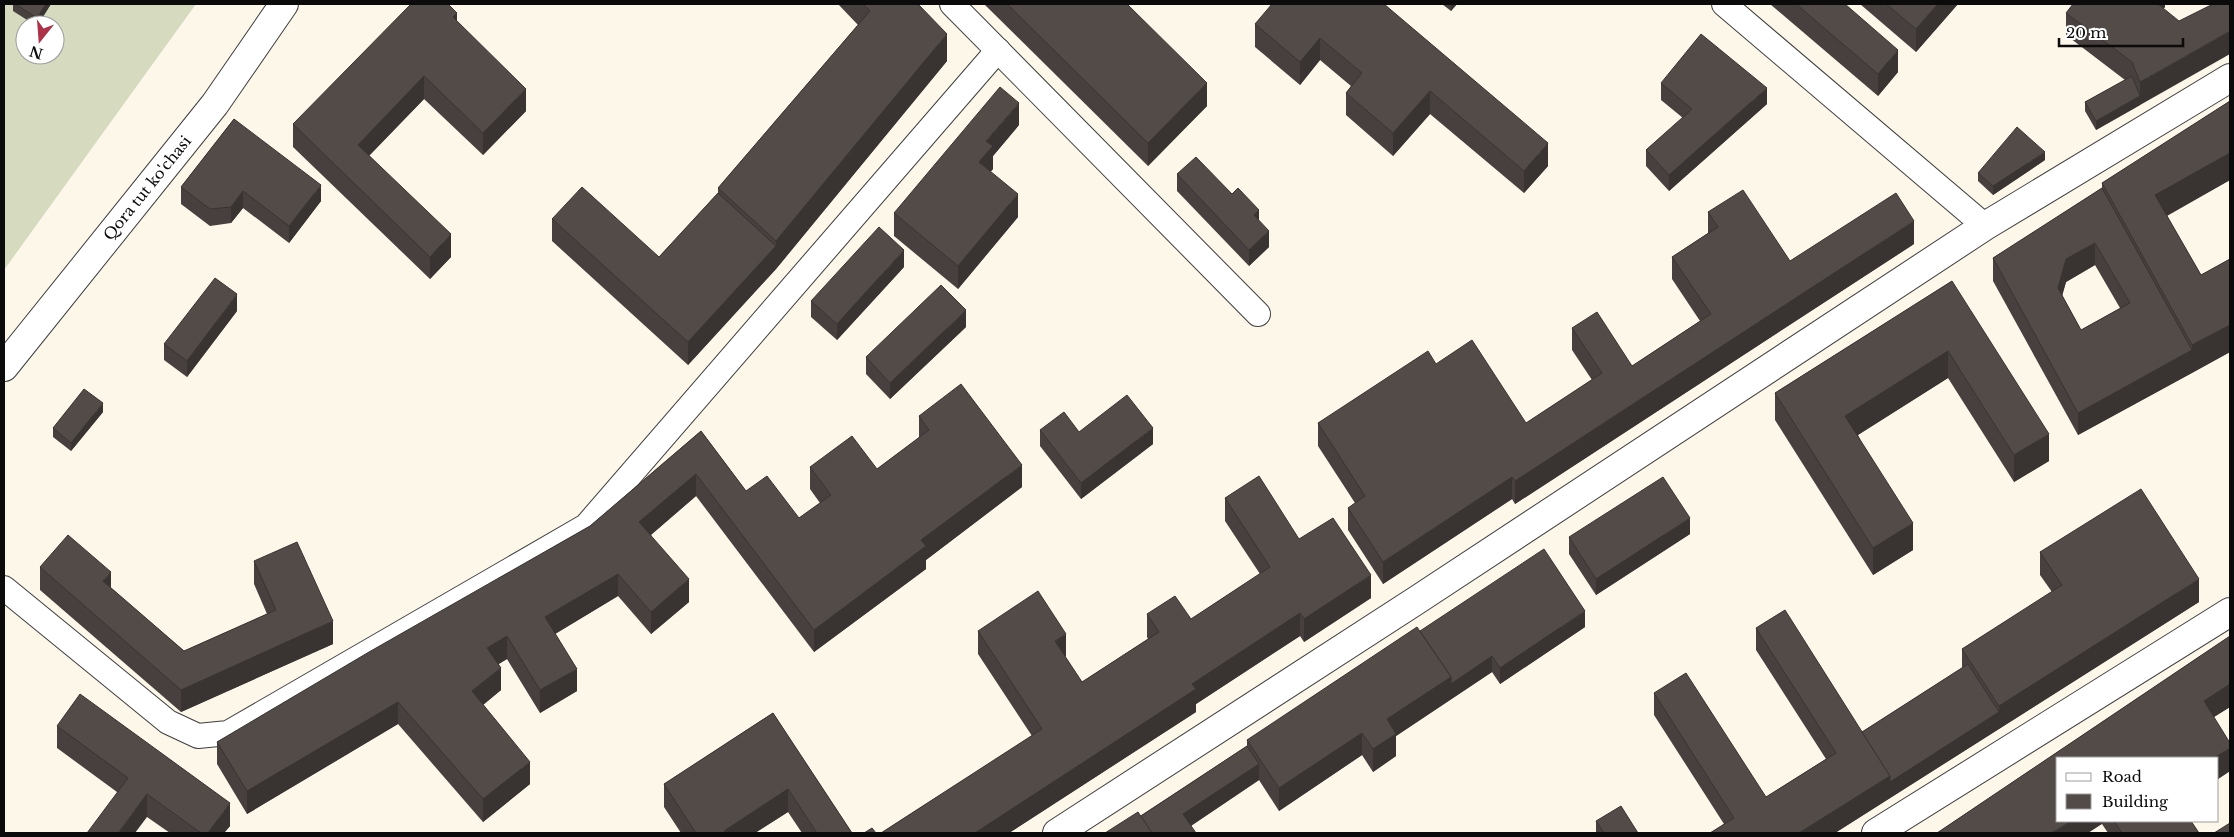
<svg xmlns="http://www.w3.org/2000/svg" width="2234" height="837" font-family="'Libre Baskerville',serif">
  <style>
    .cemetery { fill: #d6dbbf; fill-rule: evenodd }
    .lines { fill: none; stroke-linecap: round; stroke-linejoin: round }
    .service-casing { stroke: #3e3e3e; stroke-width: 26 }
    .minor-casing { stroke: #3e3e3e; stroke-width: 30 }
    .tertiary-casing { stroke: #3e3e3e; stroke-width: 30 }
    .service { stroke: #fff; stroke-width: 24 }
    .minor { stroke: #fff; stroke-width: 28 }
    .tertiary { stroke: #fff; stroke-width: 28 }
    .wall { fill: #47403e; fill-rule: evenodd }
    .shaded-wall { fill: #393432 }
    .building { fill: #524b48; stroke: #393432; fill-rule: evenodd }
    .labels { text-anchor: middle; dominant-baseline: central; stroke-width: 5; stroke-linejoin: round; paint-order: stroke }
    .street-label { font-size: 15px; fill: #0b0b0b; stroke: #fff }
  </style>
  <rect width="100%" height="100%" fill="#fdf7ea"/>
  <path class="cemetery" d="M4,4H196L4,270ZM25,25H55V55H25Z"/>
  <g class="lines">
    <defs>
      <g id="service">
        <polyline points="952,4 1258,314"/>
        <polyline points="1724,4 1985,226"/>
        <polyline points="4,588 168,722 198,736 228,733 586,526 998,50"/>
      </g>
      <g id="minor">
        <polyline points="1057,833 1417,600 1985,226 2230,78"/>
        <polyline points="1876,833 2230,612"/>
      </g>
      <polyline id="tertiary" points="4,367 215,104 284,4"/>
    </defs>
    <use href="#service" class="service-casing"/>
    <use href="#minor" class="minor-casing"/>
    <use href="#tertiary" class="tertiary-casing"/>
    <use href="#service" class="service"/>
    <use href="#minor" class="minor"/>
    <use href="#tertiary" class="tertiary"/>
  </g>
  <g class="wall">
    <polygon points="13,4 51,4 38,25 35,25 13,11"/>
    <polygon points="838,4 918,4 947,61 776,269 688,365 552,241 552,219 659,257 718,193 718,188 858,25"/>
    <polygon points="984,4 1127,4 1207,106 1148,166"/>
    <polygon points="1384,4 1548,166 1524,193 1430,114 1393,156 1346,115 1346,93 1351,86 1320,60 1300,85 1255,47 1255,24"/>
    <polygon points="1442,4 1457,4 1451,11"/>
    <polygon points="1770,4 1845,4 1898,72 1878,96"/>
    <polygon points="1860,4 1958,4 1916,52"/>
    <polygon points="2165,4 2165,7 2164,8 2140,105 2096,130 2085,111 2085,102 2125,80 2066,35 2066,13"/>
    <polygon points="457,21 526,111 483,155 424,99 369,156 451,257 430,279 293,147 293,124"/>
    <polygon points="1661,83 1767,104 1669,191 1646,166 1646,150 1683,118 1661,100"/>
    <path d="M2230,101V180L2167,216L2201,275L2230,259V352L2078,435L1993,281V258L2102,188V183ZM2095,265L2120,308L2081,330L2062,295L2066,282Z"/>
    <polygon points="234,119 321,201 289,243 243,208 231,223 210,226 181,204 181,187"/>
    <polygon points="1019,125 993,156 993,169 990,172 1018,217 958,289 894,236 894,213"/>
    <polygon points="2045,160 1993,195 1978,181 1978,173"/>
    <polygon points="1177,174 1232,194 1259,221 1269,247 1249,266 1177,191"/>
    <polygon points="1708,212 1790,261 1914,244 1515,504 1512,499 1383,584 1348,530 1348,508 1355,503 1318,446 1318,423 1436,364 1526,423 1592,380 1572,350 1572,328 1632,366 1700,321 1672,279 1672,257 1708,233"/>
    <polygon points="904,267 837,340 811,317 811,301"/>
    <polygon points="1952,281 2049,461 2014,482 1948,378 1858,435 1913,550 1873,575 1775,420 1775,393"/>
    <polygon points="237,311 187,377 164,360 164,344"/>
    <polygon points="966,327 890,399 866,374 866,357"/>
    <polygon points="103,412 71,451 53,437 53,428"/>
    <polygon points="919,416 1022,487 926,560 926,569 814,652 696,496 651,535 689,602 651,634 618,596 555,634 577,691 540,713 507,659 499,664 501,690 483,705 530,784 483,822 398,724 247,814 217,764 217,742 590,526 701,431 746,491 799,518 820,503 810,489 810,467 877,469 919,438"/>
    <polygon points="1040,430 1079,432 1153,444 1081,499 1040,446"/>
    <polygon points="1225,498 1299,539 1371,598 1304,642 1300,636 1196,704 1196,712 1009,833 881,833 1032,736 978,654 978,631 1066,656 1065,657 1082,682 1148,639 1147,637 1147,614 1191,619 1260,574 1225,521"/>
    <polygon points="1690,534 1596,595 1569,554 1569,537"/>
    <polygon points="2040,552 2199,602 1835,833 1710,833 1724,824 1654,715 1654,693 1766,797 1826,759 1756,650 1756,628 1862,732 1962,668 1962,649 2052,592 2040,575"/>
    <polygon points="254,561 333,644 181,712 40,590 40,567 111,588 184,651 267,614 254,584"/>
    <polygon points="1585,627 1500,684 1492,672 1396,736 1396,756 1373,772 1362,755 1279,811 1259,780 1191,826 1140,816 1247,746 1247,740 1420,631"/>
    <polygon points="2230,636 2230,707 2214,717 2230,771 2218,779 2218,758 2058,758 2058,821 2191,821 2199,833 2108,833 2102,824 1937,833"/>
    <polygon points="773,713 852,833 802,833 788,812 755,833 681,833 664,807 664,784"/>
    <polygon points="57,726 230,826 224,833 170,833 147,817 117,792 57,748"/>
    <polygon points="1596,821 1638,833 1596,833"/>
  </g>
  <g class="shaded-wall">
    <polygon points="46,4 51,4 37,25 37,18"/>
    <polygon points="1451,4 1457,4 1451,11"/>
    <polygon points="1938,4 1958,4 1916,52 1916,29"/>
    <polygon points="2152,4 2165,4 2165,7 2152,21"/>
    <polygon points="457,13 457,35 453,17"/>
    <polygon points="2230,31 2230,54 2096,130 2096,121 2140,96 2140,82"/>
    <polygon points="947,34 947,61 776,269 776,241"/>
    <polygon points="1320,38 1320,60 1300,85 1300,62"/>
    <polygon points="1898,50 1898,72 1878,96 1878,74"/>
    <polygon points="424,76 424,99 358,167 358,145"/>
    <polygon points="1207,83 1207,106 1148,166 1148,143"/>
    <polygon points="1767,88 1767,104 1669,191 1669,175"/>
    <polygon points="526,89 526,111 483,155 483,133"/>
    <polygon points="1430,91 1430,114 1393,156 1393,133"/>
    <polygon points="1019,103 1019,125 993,156 993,169 979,185 979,162 986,141"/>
    <polygon points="1548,143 1548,166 1524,193 1524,171"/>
    <polygon points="2045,152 2045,160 1993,195 1993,186"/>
    <polygon points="2230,153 2230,180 2155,222 2155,195"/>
    <polygon points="321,185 321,201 289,243 289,226"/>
    <polygon points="243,191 243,208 231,223 231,207"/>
    <polygon points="1018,194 1018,217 958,289 958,266"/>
    <polygon points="1259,210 1259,226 1254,215"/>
    <polygon points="1914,221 1914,244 1515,504 1515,481"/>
    <polygon points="1269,231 1269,247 1249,266 1249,250"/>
    <polygon points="451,234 451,257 430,279 430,257"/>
    <polygon points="2095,243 2095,265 2066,282 2058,311 2058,288 2066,259"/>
    <polygon points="776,246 776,269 688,365 688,342"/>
    <polygon points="904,250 904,267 837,340 837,324"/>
    <polygon points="237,294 237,311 187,377 187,361"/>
    <polygon points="966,310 966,327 890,399 890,383"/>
    <polygon points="2230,325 2230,352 2192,373 2192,345"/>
    <polygon points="2192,350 2192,373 2078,435 2078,413"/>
    <polygon points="1948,351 1948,378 1845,443 1845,416"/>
    <polygon points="103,403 103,412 71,451 71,443"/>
    <polygon points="1153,428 1153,444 1081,499 1081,483"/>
    <polygon points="2049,434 2049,461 2014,482 2014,455"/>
    <polygon points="1022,465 1022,487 926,560 926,569 814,652 814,630 921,540"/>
    <polygon points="696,474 696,496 639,545 639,522"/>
    <polygon points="1512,477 1512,499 1383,584 1383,562"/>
    <polygon points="1690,518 1690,534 1596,595 1596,579"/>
    <polygon points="1913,523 1913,550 1873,575 1873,548"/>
    <polygon points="111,572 111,595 103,581"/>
    <polygon points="618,574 618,596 545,640 545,617"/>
    <polygon points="1371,575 1371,598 1304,642 1304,619"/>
    <polygon points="689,579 689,602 651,634 651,612"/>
    <polygon points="2199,579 2199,602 1835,833 1799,833 1890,776 1999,712 1999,706"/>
    <polygon points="1585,611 1585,627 1500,684 1500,668"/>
    <polygon points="1300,613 1300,636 1196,704 1196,712 1009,833 975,833 1192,684"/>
    <polygon points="333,621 333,644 181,712 181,690"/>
    <polygon points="1066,634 1066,656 1055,664 1055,641"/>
    <polygon points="507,636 507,659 487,670 487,648"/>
    <polygon points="1492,656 1492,672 1396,736 1396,756 1373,772 1373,749 1387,719 1451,677"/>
    <polygon points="501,668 501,690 472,714 472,691"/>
    <polygon points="577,669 577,691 540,713 540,690"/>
    <polygon points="2230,684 2230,707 2204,723 2204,701"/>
    <polygon points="398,702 398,724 247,814 247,791"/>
    <polygon points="1362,733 1362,755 1279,811 1279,788"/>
    <polygon points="2230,748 2230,771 2218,779 2218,758 2214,758"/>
    <polygon points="530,762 530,784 483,822 483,799"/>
    <polygon points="1259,764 1259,780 1183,831 1183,814"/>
    <polygon points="788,789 788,812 755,833 724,833 724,831"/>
    <polygon points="147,794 147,817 135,833 118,833"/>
    <polygon points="230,803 230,826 224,833 208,833"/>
    <polygon points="2072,821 2102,821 2102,824 2088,833 2051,833"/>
  </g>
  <g class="building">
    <polygon points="15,4 46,4 37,18"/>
    <polygon points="411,4 448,4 457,13 453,17 526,89 483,133 424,76 358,145 451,234 430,257 293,124"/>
    <polygon points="863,4 918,4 947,34 776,241 718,188 870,11"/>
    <polygon points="1007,4 1127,4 1207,83 1148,143"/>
    <polygon points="1272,4 1384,4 1548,143 1524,171 1430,91 1393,133 1346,93 1362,73 1320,38 1300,62 1255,24"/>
    <polygon points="1796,4 1845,4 1898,50 1878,74"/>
    <polygon points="1886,4 1938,4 1916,29"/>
    <polygon points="2073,4 2158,4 2179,21 2213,4 2230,4 2230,31 2140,82 2132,62 2066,13"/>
    <polygon points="1701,34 1767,88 1669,175 1646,150 1692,109 1661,83"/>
    <polygon points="2132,76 2140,96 2096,121 2085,102"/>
    <polygon points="1000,87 1019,103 986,141 993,146 979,162 1018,194 958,266 894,213"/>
    <polygon points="2230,101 2230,153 2155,195 2201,275 2230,259 2230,325 2192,345 2102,183"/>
    <polygon points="234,119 321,185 289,226 243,191 231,207 210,209 181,187"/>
    <polygon points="2017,127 2045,152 1993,186 1978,173"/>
    <polygon points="1196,157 1232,194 1238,188 1259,210 1254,215 1269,231 1249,250 1177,174"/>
    <polygon points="582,187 659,257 718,193 776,246 688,342 552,219"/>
    <path d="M2102,188L2192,350L2078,413L1993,258ZM2095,243L2130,303L2081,330L2058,288L2066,259Z"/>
    <polygon points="1743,190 1790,261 1896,193 1914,221 1515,481 1512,477 1383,562 1348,508 1365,496 1318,423 1428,351 1436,364 1472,340 1526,423 1602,373 1572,328 1597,312 1632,366 1711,314 1672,257 1718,227 1708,212"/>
    <polygon points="879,227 904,250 837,324 811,301"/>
    <polygon points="215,278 237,294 187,361 164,344"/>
    <polygon points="1952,281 2049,434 2014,455 1948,351 1845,416 1913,523 1873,548 1775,393"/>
    <polygon points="941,285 966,310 890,383 866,357"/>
    <polygon points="961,384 1022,465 921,540 926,546 814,630 696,474 639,522 689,579 651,612 618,574 545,617 577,669 540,690 507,636 487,648 501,668 472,691 530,762 483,799 398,702 247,791 217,742 369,652 590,526 701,431 746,491 767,476 799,518 831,495 810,467 852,436 877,469 929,430 919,416"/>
    <polygon points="84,389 103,403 71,443 53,428"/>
    <polygon points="1127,395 1153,428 1081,483 1040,430 1064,412 1079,432"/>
    <polygon points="1259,476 1299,539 1333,518 1371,575 1304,619 1300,613 1192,684 1196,689 975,833 881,833 1042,729 978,631 1038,591 1066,634 1055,641 1082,682 1159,632 1147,614 1175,596 1191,619 1270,567 1225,498"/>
    <polygon points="1663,477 1690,518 1596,579 1569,537"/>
    <polygon points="2141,489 2199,579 1999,706 1962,649 2062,585 2040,552"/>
    <polygon points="68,535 111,572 103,581 184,651 276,610 254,561 297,542 333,621 181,690 40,567"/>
    <polygon points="1544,549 1585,611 1500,668 1492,656 1451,684 1451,677 1420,631"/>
    <polygon points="1785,610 1890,776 1799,833 1710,833 1734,818 1654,693 1686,673 1766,797 1836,753 1756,628"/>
    <polygon points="1417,627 1451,677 1387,719 1396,734 1373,749 1362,733 1279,788 1247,740"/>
    <polygon points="2230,636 2230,684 2204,701 2230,743 2230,748 2214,758 2058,758 2058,821 2072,821 2051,833 1937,833"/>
    <polygon points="1968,664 1999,712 1890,782 1890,776 1862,732"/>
    <polygon points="80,694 230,803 208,833 201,833 147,794 118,833 87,833 128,778 57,726"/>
    <polygon points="773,713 852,833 817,833 788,789 724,831 725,833 696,833 664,784"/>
    <polygon points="1247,746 1259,764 1183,814 1196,833 1152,833 1141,816"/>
    <polygon points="1621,806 1638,833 1604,833 1596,821"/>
    <polygon points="1138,812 1152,833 1105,833"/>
    <polygon points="2114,821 2191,821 2199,833 2122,833"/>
    <polygon points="2230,823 2230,833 2214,833"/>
    <polygon points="872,828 876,833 864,833"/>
  </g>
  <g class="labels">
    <g class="street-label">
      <text transform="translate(147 188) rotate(-51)">Qora tut ko'chasi</text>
    </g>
  </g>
  <rect width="2234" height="837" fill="none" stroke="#0b0b0b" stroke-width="10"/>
  <rect x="2056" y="757" width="162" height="65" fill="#ffffff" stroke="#9d9d9d"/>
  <rect x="2066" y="773" width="25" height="8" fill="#ffffff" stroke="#9d9d9d"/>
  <text x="2102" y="782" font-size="15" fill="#0b0b0b">Road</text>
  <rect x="2066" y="794" width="25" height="15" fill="#524b48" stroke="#9d9d9d"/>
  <text x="2102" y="807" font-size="15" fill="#0b0b0b">Building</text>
  <g transform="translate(40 40) rotate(197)"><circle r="24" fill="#ffffff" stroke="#9d9d9d"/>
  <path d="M0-4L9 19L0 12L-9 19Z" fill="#ab3247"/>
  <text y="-8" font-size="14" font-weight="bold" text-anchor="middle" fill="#0b0b0b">N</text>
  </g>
  <path d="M2059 38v8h124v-8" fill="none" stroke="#0b0b0b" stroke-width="2.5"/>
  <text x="2066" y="38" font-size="15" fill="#0b0b0b" stroke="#ffffff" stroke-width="4" paint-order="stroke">20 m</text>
</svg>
